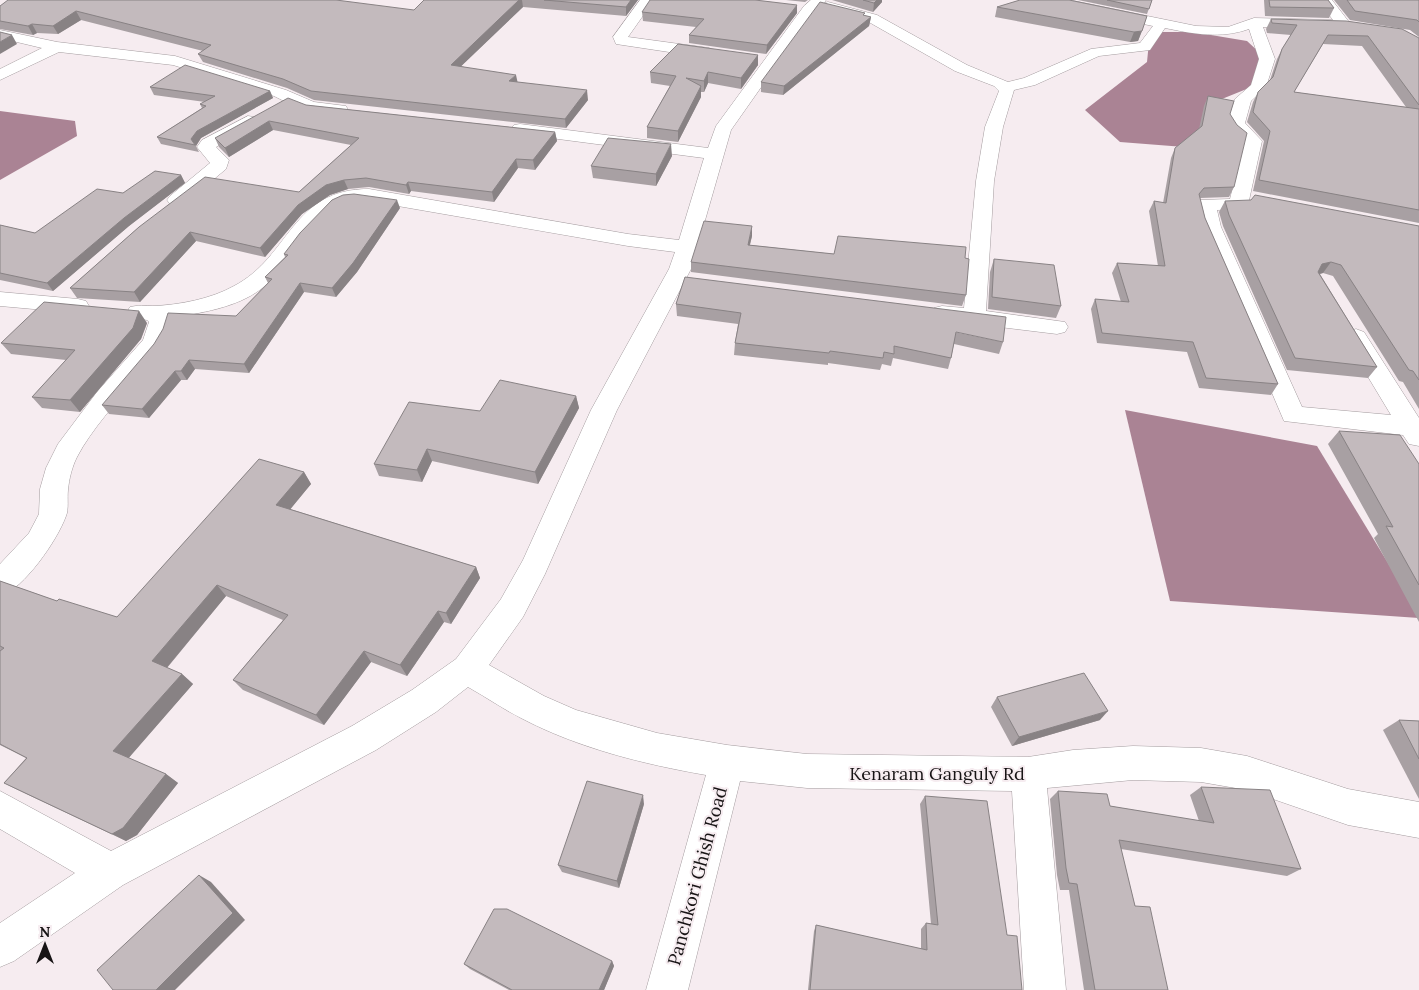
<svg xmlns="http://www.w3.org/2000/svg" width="1419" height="990" font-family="Lora,serif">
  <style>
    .water { fill: #aa8394 }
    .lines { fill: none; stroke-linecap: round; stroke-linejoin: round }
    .street-casing { stroke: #a49c9f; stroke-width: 1 }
    .street { fill: #fff; fill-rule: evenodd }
    .wall { fill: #a8a0a3; fill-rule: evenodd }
    .shaded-wall { fill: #888284 }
    .building { fill: #c3babd; stroke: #888284 }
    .labels { text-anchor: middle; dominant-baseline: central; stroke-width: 4; stroke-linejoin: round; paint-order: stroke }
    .near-street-label { font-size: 18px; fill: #171415; stroke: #f6ecf0 }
  </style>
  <rect width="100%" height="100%" fill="#f6ecf0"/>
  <g class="water">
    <polygon points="1150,32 1193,32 1247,41 1262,55 1254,86 1212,103 1210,149 1120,142 1085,110 1147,62"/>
    <polygon points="0,111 75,121 77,136 0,180"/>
    <polygon points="1125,410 1317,446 1419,614 1419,618 1170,601"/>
  </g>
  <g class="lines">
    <defs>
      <g id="street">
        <polygon points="640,0 654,0 628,37 709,48 717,53 714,56 709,58 616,44 613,37"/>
        <path d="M811,0H826L824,3L828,2L877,15L967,65L1008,82L1024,78L1091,49L1140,43L1153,26L1048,4L1041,0H1069L1196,26L1228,27L1254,18L1333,20L1318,0H1332L1349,22L1346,28L1263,27L1275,59L1266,87L1251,101L1245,123L1262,141L1248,205L1245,209L1217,210L1221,227L1302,407L1391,415L1344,337L1348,332L1356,329L1364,332L1419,418V446L1409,444L1403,435L1284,421L1201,227L1196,204L1199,200L1230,199L1244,142L1233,133L1227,123L1235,99L1251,85L1259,59L1249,29C1221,39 1194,34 1165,28L1150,50L1099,56L1035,85L1014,90L1003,127L994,181L986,311L1065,322L1068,327L1065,332L1057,334L942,320L934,318L931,313L934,308L942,306L964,308L976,181L985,127L999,91L994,86L955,71L867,21L823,9L822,5L814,12L731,130L691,269L617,410L545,574L523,617L489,665L544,696L576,710L657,733L727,745L807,754L1028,757L1073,750L1133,746L1201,748L1247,756L1348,789L1419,802V838L1348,825L1247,790L1201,782L1133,780L1047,788L1066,990H1024L1012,791L807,788L740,781L688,990H646L706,775C643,764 578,748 521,718C503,709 486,697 468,687L436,712L376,750L123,885L14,961L0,967V923L75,873L0,829V791L111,851L352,726L412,690L456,659L501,599L523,560L591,410L669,269L675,252L628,246L369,201C362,201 353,200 346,202C316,211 288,268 261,289C236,308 200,313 170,318L172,321C168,344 151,361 136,378C117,402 91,430 77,457C72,467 69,479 68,490C67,498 69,509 66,516C57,541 24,588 0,597V564L29,533L39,514L40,489L46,468L58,444L97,392L143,340L149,322L147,320L130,317L127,312L130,307C138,305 145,306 153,306C179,305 211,299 234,286C291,256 291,189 369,189L628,234L679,240L704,158L520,134L514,133L511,129L514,125L520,124L708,148L716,126L804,6Z"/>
        <polygon points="0,30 57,42 175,56 286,90 314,102 346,106 348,110 346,114 340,115 304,111 274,96 173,65 59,52 0,80 0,69 42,48 0,38"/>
        <polygon points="248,116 254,117 257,121 254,125 216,147 229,160 226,169 184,204 170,204 167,200 170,196 210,163 197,147 202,140"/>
        <polygon points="0,292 78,299 86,301 89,306 86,311 78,313 0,306"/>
      </g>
    </defs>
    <use href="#street" class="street-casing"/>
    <use href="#street" class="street"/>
  </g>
  <g class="wall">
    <polygon points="424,0 638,0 626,16 523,7 461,66 517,82 588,100 566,128 314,100 287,88 203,62 198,54 203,51 81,20 58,34 37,33 33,35 0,29 0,6 414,10"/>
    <polygon points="786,0 808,0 805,2"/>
    <polygon points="832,0 882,0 882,2 873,12"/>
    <polygon points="1078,0 1152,0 1147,14"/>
    <polygon points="1264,0 1328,0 1334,8 1329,18 1265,16"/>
    <polygon points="1334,0 1419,0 1419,37 1410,30 1350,20"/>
    <polygon points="997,7 1147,16 1138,41 1130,42 995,17"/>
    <polygon points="642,12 797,13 766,54 689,43 689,35 696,27 643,21"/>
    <polygon points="865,16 871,17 869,26 783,95 761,92 761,82"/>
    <path d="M1271,19L1419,38V223L1253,191L1264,141L1247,122L1253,102L1258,92L1270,80L1277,59L1282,49L1291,35L1267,33L1266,29ZM1323,44L1362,46L1406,107L1294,92Z"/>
    <polygon points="758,55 758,65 741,89 708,83 704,92 701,92 701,97 678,142 647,138 647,127 670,86 651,83 650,72"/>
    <polygon points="150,87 270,91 273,98 201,138 196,146 199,152 161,144 157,137 202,108 200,104 205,102 154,95"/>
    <polygon points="1208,96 1230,114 1234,187 1229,197 1200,198 1205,218 1278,384 1271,395 1199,388 1187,352 1097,343 1091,309 1095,299 1121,302 1112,273 1117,263 1158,266 1149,211 1154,201 1163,203 1171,158 1175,148 1199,129 1204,106"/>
    <polygon points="306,105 555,132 557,141 535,170 518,168 494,202 411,191 409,194 369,187 348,189 330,195 302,214 265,257 196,241 140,302 77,298 70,288 139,227 299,192 351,145 273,130 229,157 219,147 215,138"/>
    <polygon points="672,156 656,186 593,178 591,166"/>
    <polygon points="181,175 185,183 129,226 53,291 0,280 0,225 35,233 123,193"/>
    <polygon points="1225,201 1419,226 1419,409 1403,382 1399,381 1333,276 1323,273 1320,274 1377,367 1368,378 1287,370 1223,226 1219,212"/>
    <polygon points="400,208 357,272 336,297 304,292 249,373 195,369 187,380 181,380 149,418 109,414 102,405 236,316 268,283 265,277 285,257 284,254"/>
    <polygon points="752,236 750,245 834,254 965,258 966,295 962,306 691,272 691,262"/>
    <polygon points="994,259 1061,306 1056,318 988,309 990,272"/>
    <polygon points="685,277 1003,342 999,354 954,344 951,358 948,369 893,358 891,366 882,364 880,370 828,363 828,365 734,355 735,343 738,324 677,316 676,304"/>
    <polygon points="147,323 141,339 80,412 42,408 32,397 66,360 11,354 1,343"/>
    <polygon points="576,396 579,408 538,484 432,461 422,482 379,476 374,464 480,411"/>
    <polygon points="1339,431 1419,464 1419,622 1374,538 1378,534 1328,444"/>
    <polygon points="304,472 311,484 290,509 476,567 480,578 451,624 444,622 407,676 371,662 324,725 243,690 233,680 283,620 226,596 167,668 182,674 193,684 128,758 166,774 178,783 137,835 126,841 20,791 4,783 26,758 0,745 0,581 57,601 117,617"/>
    <polygon points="997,697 1100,720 1012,746 991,707"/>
    <polygon points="1399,720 1419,721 1419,799 1383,730"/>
    <polygon points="1201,787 1301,869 1287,876 1121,849 1135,906 1168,990 1084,990 1069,890 1060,890 1057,875 1050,799 1058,791 1110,806 1199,821 1190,795"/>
    <polygon points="925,796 1007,935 1022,990 808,990 814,931 816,925 921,949 921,929 926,923 931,924 920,804"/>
    <polygon points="644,804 619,888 562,872 558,865"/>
    <polygon points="612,961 614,966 604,990 509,990 470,969 464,964"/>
  </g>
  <g class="shaded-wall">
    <polygon points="519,0 522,0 523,7 453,74 451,65"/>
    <polygon points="631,0 638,0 626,16 626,7"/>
    <polygon points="877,0 882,0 882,2 873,12 874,3"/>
    <polygon points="797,5 797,13 766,54 767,45"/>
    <polygon points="76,11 81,20 58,34 53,26"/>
    <polygon points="871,17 869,26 783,95 784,86"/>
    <polygon points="32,24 37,33 33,35 28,26"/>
    <polygon points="1142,31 1138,41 1130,42 1134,32"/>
    <polygon points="12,35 17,44 0,54 0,42"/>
    <polygon points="758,55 758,65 741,89 741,78"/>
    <polygon points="708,72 708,83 704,92 704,81"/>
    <polygon points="516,75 518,84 509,81"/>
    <polygon points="701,86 701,97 678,142 678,131"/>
    <polygon points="587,90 588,100 566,128 565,119"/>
    <polygon points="270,91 273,98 201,138 196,146 191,139 197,131"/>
    <polygon points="269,121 273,130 229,157 225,148"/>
    <polygon points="555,132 557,141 535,170 533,160"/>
    <polygon points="671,144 672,156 656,186 656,174"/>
    <polygon points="516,159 518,168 494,202 492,192"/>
    <polygon points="181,175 185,183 129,226 53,291 47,283 124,218"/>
    <polygon points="344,180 348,189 330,195 302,214 265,257 260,248 298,205 326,185"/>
    <polygon points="408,182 411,191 409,194 406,185"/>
    <polygon points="397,200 400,208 357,272 336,297 332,288"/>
    <polygon points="752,226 752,236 747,255 748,245"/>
    <polygon points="190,232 196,241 140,302 134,292"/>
    <polygon points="1331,262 1323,273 1315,275 1322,264"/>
    <polygon points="300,283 304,292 249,373 244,364"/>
    <polygon points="139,311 147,323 141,339 80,412 70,400"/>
    <polygon points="189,360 195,369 187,380 181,371"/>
    <polygon points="175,371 181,380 149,418 142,409"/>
    <polygon points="576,396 579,408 538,484 535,472"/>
    <polygon points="427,449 432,461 422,482 417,470"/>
    <polygon points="304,472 311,484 284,517 276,505"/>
    <polygon points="476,567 480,578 451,624 446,613"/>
    <polygon points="217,585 226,596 164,671 152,661"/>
    <polygon points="438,611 444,622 407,676 400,665"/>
    <polygon points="364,651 371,662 324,725 316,715"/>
    <polygon points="182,674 193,684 127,760 113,751"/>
    <polygon points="1108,711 1100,720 1012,746 1019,737"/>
    <polygon points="166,774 178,783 137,835 126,841 112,834"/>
    <polygon points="643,795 644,804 619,888 617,881"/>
    <polygon points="199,875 211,882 245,920 175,990 156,990"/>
    <polygon points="612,961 614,966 604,990 599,990"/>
  </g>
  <g class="building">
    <polygon points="8,0 336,0 414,10 424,0 519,0 451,65 516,75 509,81 587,90 565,119 311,91 283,79 198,54 211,45 76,11 53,26 32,24 28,26 0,21 0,6"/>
    <polygon points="544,0 631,0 626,7"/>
    <polygon points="650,0 755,0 797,5 767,45 689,35 704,19 642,12"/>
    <polygon points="863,0 877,0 874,3"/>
    <polygon points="1020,0 1069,0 1147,16 1142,31 1134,32 997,7"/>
    <polygon points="1107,0 1152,0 1149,9"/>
    <polygon points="1269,0 1328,0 1334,8 1270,7"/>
    <polygon points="1347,0 1419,0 1419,22 1417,20 1355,11"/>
    <polygon points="820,2 865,13 863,15 871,17 784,86 761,82"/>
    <polygon points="1271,19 1346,21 1402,29 1419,38 1419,105 1368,36 1328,35 1294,92 1419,109 1419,210 1259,180 1270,131 1253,112 1258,92 1273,77 1282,49 1297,25 1272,23"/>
    <polygon points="0,32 12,35 0,42"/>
    <polygon points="678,44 758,55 741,78 708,72 704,81 686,78 701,86 678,131 647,127 676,76 650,72"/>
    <polygon points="185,65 270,91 197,131 191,139 195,145 157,137 206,106 200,104 215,96 150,87"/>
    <polygon points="1208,96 1234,101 1230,114 1237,125 1247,133 1234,187 1204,188 1199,194 1205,218 1278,384 1206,378 1193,342 1102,333 1095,299 1129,302 1117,263 1165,266 1154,201 1166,203 1175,148 1202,126"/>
    <polygon points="288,98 306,105 555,132 533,160 516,159 492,192 408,182 406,185 366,178 344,180 326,185 298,205 260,248 190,232 134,292 70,288 139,227 205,177 299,192 359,138 269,121 225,148 215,138"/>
    <polygon points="608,138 671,144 656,174 591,166"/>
    <polygon points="155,171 181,175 124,218 47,283 0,273 0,225 35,233 97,189 123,193"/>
    <polygon points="354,194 397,200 353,263 332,288 300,283 244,364 189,360 181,371 175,371 142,409 102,405 154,344 163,329 168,313 236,316 272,279 265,277 288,255 284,254 300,233 332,200 343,195"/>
    <polygon points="1255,195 1419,226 1419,380 1413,371 1409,370 1341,265 1331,262 1322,264 1318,272 1377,367 1295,358 1229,215 1225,201 1251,200"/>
    <polygon points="704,221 752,226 748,245 834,254 838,236 966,247 965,258 969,259 966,295 691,262"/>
    <polygon points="994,259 1054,265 1061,306 992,297"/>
    <polygon points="685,277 1006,317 1003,342 956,332 951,358 894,346 894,354 884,352 883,358 830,351 829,353 735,343 741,313 676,304"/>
    <polygon points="44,302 139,311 133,328 70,400 32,397 75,350 1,343"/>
    <polygon points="500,380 576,396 535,472 427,449 417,470 374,464 409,402 480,411"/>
    <polygon points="1339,431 1400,435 1419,464 1419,585 1386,526 1393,527"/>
    <polygon points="259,459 304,472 276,505 476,567 446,613 438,611 400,665 364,651 316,715 233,680 288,615 217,585 152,661 182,674 113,751 166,774 123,828 112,834 4,783 27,758 0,744 0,651 4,648 0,646 0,581 57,601 59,599 117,617"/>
    <polygon points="1084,673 1108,711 1019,737 997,697"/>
    <polygon points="1399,720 1419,721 1419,759"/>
    <polygon points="587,781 643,795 617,881 558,865"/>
    <polygon points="1201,787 1270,790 1301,869 1119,840 1135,906 1150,907 1168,990 1095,990 1077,884 1069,883 1066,868 1058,791 1107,794 1110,806 1214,823"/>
    <polygon points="925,796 987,801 1007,935 1017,936 1022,990 810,990 816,925 927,950 926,923 938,925"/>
    <polygon points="199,875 233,913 156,990 113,990 97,970"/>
    <polygon points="494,909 507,909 612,961 599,990 512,990 464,964"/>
  </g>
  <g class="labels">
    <g class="near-street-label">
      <text x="937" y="773">Kenaram Ganguly Rd</text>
      <text transform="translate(697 876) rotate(-75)">Panchkori Ghish Road</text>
    </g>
  </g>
  <g transform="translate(45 945)" stroke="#f6ecf0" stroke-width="4" paint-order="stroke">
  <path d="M0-4L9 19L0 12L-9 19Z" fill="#171415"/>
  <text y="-8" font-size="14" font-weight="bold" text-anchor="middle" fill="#171415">N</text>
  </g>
</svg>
